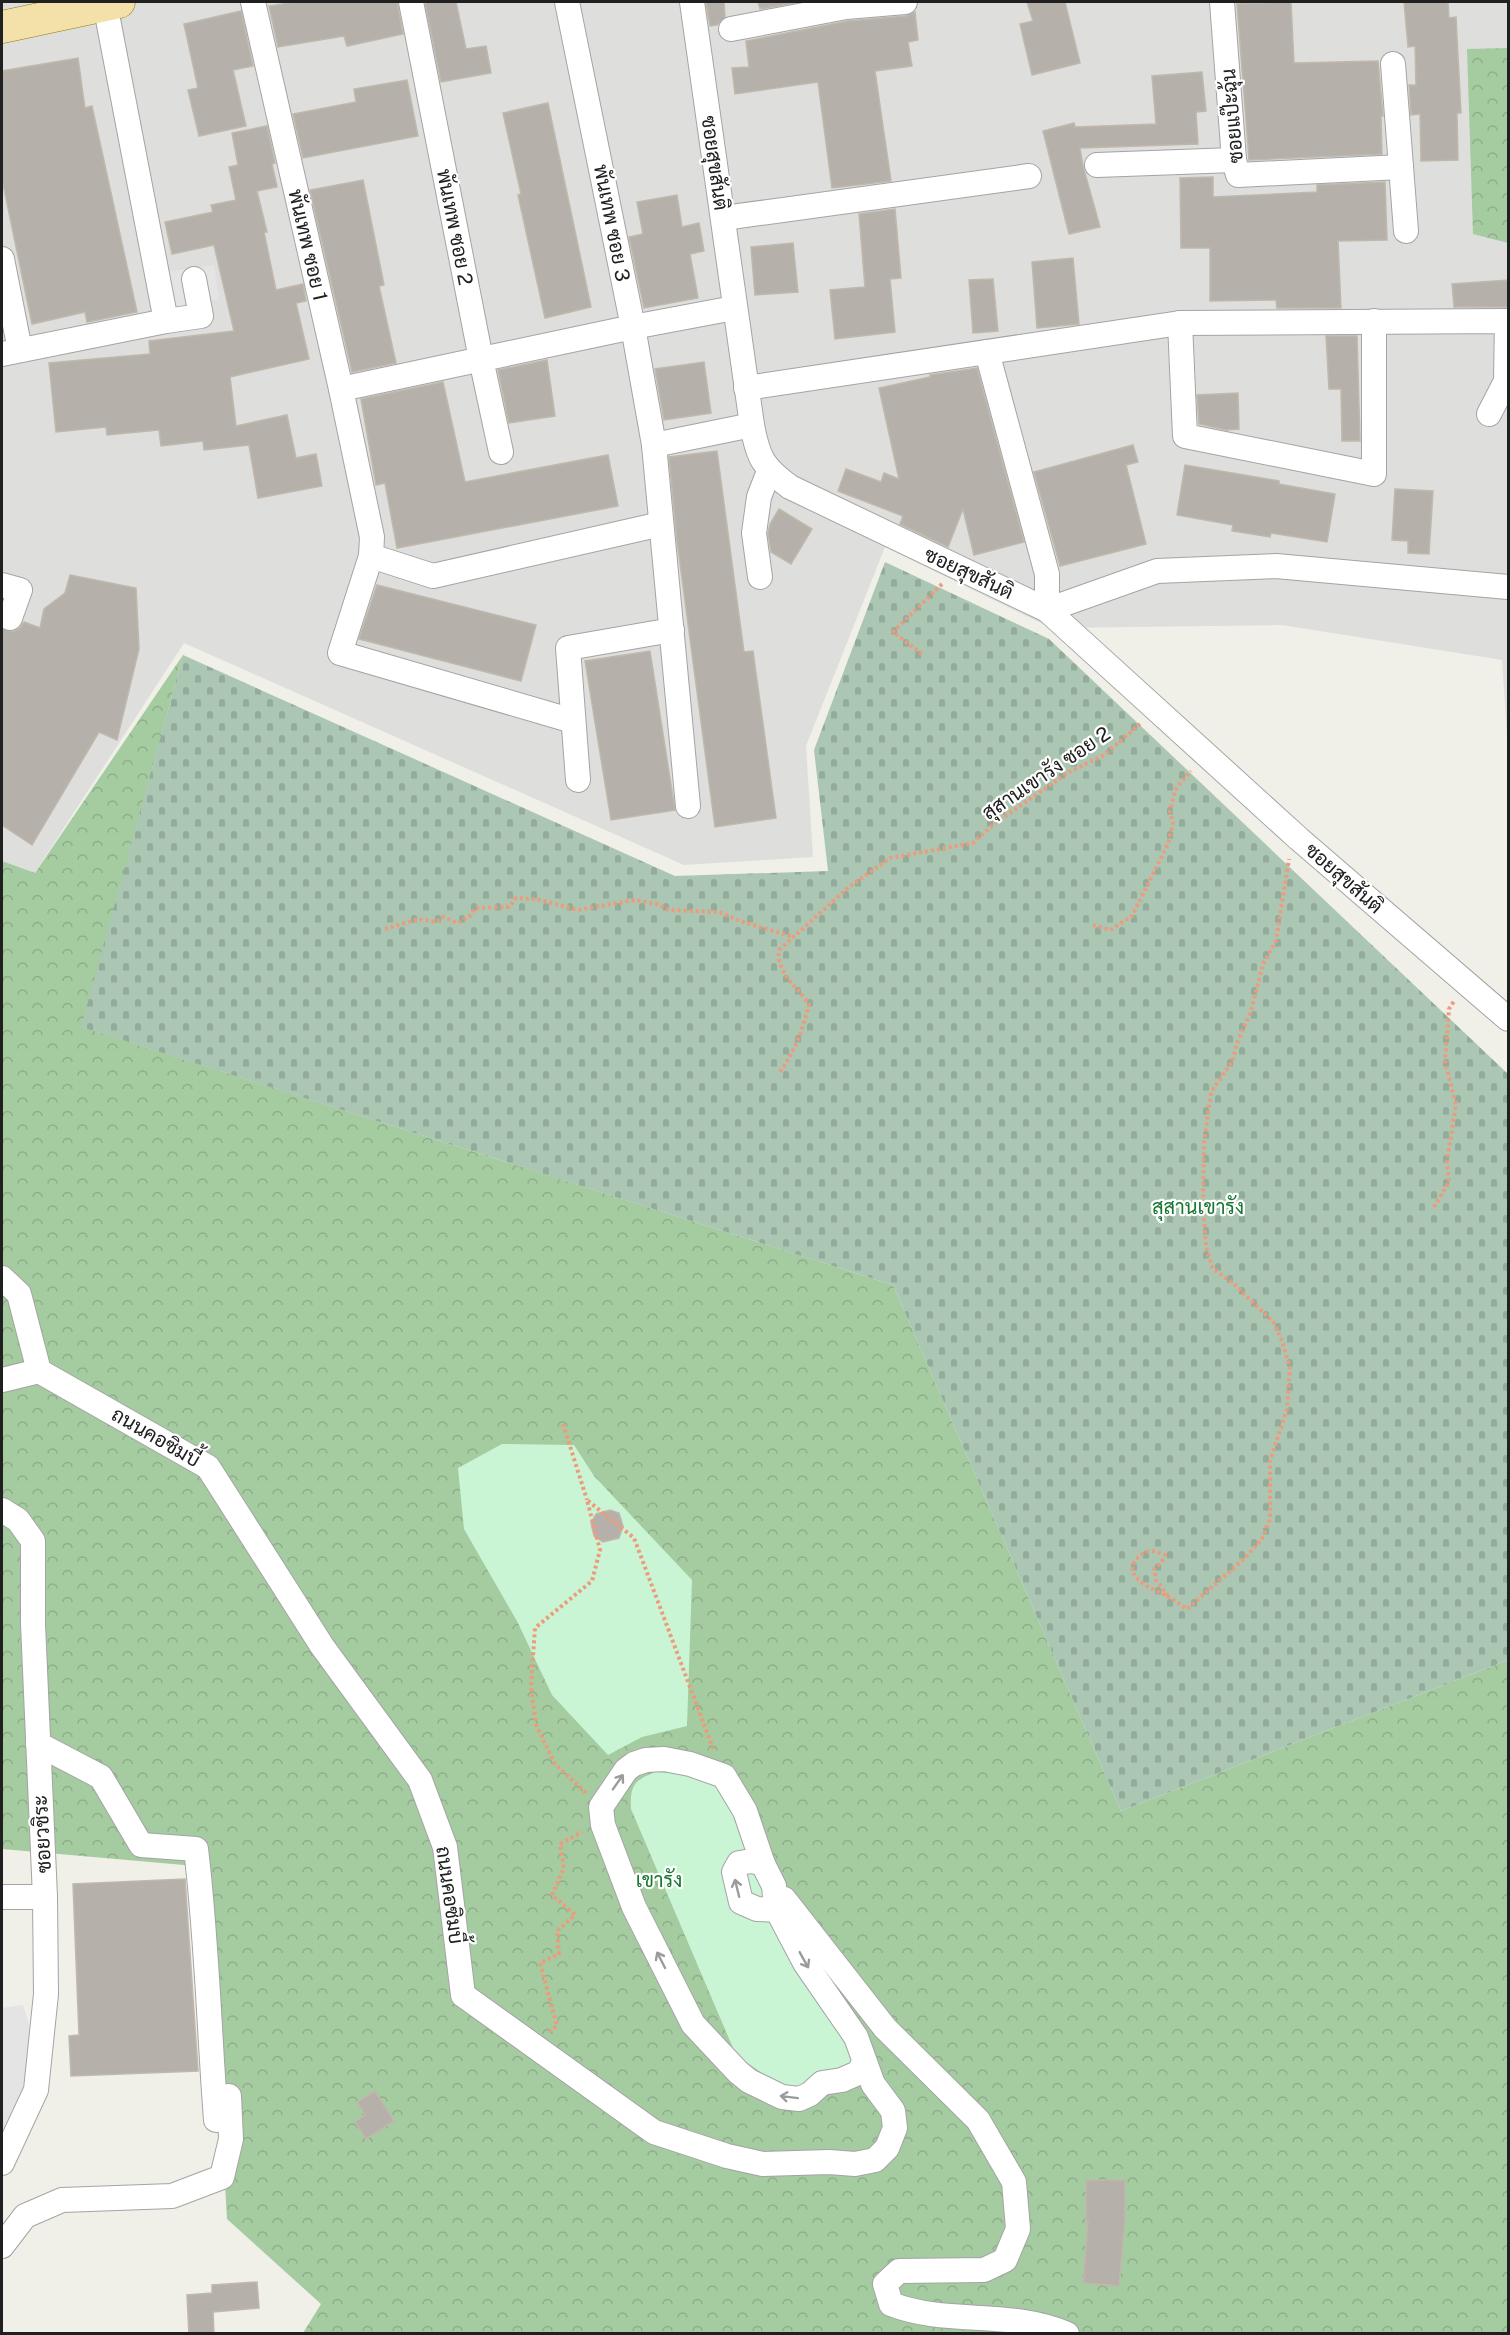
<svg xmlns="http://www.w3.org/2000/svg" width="1510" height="2335" font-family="'Public Sans',Sarabun,sans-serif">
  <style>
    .residential { fill: #dededd }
    .forest { fill: url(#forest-crowns) }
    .cemetery { fill: url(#cemetery-stones) }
    .park { fill: #caf5d5 }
    .parking { fill: #e4e4e4 }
    .building { fill: #b5b1aa; stroke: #c0b8ab; stroke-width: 1.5 }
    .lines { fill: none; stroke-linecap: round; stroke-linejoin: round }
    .minor-casing { stroke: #a4a4a4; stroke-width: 26 }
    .major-casing { stroke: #8f7c0e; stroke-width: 33 }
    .path { stroke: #ee9b7b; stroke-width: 4; stroke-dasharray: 3 3; stroke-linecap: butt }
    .minor { stroke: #fff; stroke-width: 24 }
    .major { stroke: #f4e1a9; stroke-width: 32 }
    .oneway { stroke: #9b9b9b }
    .labels { text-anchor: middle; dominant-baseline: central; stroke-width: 4.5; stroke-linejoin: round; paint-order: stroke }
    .street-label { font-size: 20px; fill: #202020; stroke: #fff }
    .park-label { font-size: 20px; fill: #16772f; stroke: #fff }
  </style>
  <defs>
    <pattern id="forest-crowns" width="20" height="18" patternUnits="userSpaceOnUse" patternTransform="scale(1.5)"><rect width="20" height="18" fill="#a5cba0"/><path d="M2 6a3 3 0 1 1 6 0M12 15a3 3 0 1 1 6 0" fill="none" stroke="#8eae8a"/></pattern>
    <pattern id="cemetery-stones" width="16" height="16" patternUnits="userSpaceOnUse" patternTransform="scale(1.5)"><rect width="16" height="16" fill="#abc7b4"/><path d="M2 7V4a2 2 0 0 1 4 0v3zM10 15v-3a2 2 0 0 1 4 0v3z" fill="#93ab9a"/></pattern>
  </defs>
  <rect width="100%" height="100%" fill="#f0efe8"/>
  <polygon class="residential" points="2,2 1508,2 1508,751 1502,660 1282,625 1051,628 885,547 806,746 813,857 684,865 184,643 34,874 2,861"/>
  <g class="forest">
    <polygon points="1508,48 1508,243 1473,234 1467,49"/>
    <polygon points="183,655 82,1027 893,1285 1121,1811 1508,1660 1508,2333 303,2333 321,2304 227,2219 207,1867 2,1849 2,861 35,873"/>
  </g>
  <polygon class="cemetery" points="885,562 1049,639 1508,1074 1508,1660 1121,1811 893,1285 81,1027 183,655 675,876 828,871 814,750"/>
  <g class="park">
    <polygon points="502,1444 574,1445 594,1476 692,1580 687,1726 642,1737 608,1755 552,1695 518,1623 464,1529 458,1468"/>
    <path d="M655,1772C685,1774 705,1774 728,1796L846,2035L855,2069L823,2070L799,2088L785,2089L736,2055L631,1809C630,1786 633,1781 655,1772Z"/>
  </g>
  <g class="parking">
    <polygon points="214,265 219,299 171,307 164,272"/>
    <polygon points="23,2005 29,2023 30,2081 2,2142 2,2008"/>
  </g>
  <g class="building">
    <polygon points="295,2 397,2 403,34 347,46 344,36 278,47 269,6"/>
    <polygon points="425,2 456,2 466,49 486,46 491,73 441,82"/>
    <polygon points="706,2 724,2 725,17 717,25 710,26"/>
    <polygon points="758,2 799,2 760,9"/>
    <polygon points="1027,2 1065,2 1080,63 1032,75 1020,24 1033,21"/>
    <polygon points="1291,2 1294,63 1378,61 1383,116 1381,116 1382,154 1249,160 1237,4"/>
    <polygon points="1404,2 1448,2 1449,18 1456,17 1461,113 1457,113 1458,160 1421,161 1420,114 1411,115 1409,85 1416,85 1415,46 1408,47"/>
    <polygon points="241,11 253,66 233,70 246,126 199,136 188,90 198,88 184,24"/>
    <polygon points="915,12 918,40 908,42 912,66 875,71 891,181 832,188 818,82 735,94 732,68 749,67 746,41 848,21 906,16"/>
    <polygon points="78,58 85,108 92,106 137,312 87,322 85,312 32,324 2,179 2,71"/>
    <polygon points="1202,72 1206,111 1196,112 1198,144 1080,148 1083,166 1100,227 1069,234 1043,131 1074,123 1075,127 1156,124 1152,76"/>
    <polygon points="407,80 418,136 303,158 293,114 356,102 354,89"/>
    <polygon points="548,103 591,307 545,318 518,195 521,194 503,113"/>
    <polygon points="267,126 275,163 272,164 277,187 257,191 267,232 264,232 276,290 303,284 306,301 296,303 309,359 230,377 236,426 287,415 296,458 316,454 322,486 258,498 249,445 204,450 203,441 161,446 159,430 107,435 106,427 56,432 49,363 150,354 149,341 234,331 214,245 172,254 165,222 213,212 211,205 236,200 229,167 238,165 232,133"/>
    <polygon points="1213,177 1213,197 1317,192 1317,185 1385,182 1387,240 1338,241 1341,308 1277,308 1276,300 1210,301 1210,248 1181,248 1180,178"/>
    <polygon points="363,180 384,285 379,286 396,363 352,372 310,190"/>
    <polygon points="677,195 682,227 699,223 704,251 690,254 698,298 644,308 629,237 643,234 637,202"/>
    <polygon points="895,209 901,278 890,279 895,332 835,339 830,290 865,287 859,214"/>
    <polygon points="793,243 798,292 755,295 751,247"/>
    <polygon points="1073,258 1079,324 1037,328 1032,262"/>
    <polygon points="993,279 998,331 973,333 969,280"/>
    <polygon points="1509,280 1509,307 1454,307 1452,284"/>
    <polygon points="1326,336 1357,336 1360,441 1342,441 1341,389 1329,389"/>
    <polygon points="547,360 555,416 509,423 498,370"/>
    <polygon points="704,362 711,413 664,420 655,369"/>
    <polygon points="977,368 1024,542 974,555 963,509 948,547 900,524 903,516 838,491 846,469 881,482 884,473 899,479 879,388 930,377 930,375"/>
    <polygon points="443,382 465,482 608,455 618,506 397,548 385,483 376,485 361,399"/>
    <polygon points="1238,393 1239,429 1226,430 1199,424 1197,395"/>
    <polygon points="1133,445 1138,462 1126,465 1146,544 1060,566 1034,472"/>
    <polygon points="717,451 744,652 753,651 776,818 715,827 677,541 669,457"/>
    <polygon points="1185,465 1279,481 1279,484 1335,494 1327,542 1271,533 1270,537 1232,531 1233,525 1177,515"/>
    <polygon points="1395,489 1433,491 1429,554 1408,553 1408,541 1392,540"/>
    <polygon points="779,509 812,529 791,564 771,552 768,533 770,524"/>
    <polygon points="70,575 136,588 139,649 117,740 99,732 32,845 2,825 2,629 13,632 20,628 24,622 40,628 44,609 65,593"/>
    <polygon points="377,585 536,625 521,681 359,639"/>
    <polygon points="650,651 675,810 611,820 585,661"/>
    <polygon points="610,1510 619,1513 623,1526 619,1538 603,1542 594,1536 591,1523 596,1514"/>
    <polygon points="185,1879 198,2071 71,2076 69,2036 79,2035 73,1884"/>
    <polygon points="375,2091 394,2121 366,2139 355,2122 365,2115 357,2102"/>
    <polygon points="1086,2180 1125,2180 1125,2220 1119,2286 1083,2283 1088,2221 1086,2221"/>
    <polygon points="257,2282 259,2308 213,2312 214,2334 189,2334 187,2295 212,2293 212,2285"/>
  </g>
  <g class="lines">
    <defs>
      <g id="minor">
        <polyline points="253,2 341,389 372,537 371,556 340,653 573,721"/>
        <polyline points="411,2 481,359 501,452"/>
        <polyline points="567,2 633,327 654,445 688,806"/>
        <path d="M692,2L752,425C758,458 763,467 790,487L1047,610L1299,839L1508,1019"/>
        <polyline points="1222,2 1234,160 1238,175 1401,167"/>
        <polyline points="105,4 166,321"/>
        <polyline points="731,29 846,7 905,2"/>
        <polyline points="1393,64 1406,231"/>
        <polyline points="1097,165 1234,160"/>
        <polyline points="724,218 1029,176"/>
        <polyline points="2,259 20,350"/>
        <polyline points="1180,323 1185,436 1374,474 1374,321"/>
        <polyline points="987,352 1047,574 1047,610 1157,571 1276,566 1508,587"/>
        <polyline points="2,354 166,321 201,316 194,279"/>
        <polyline points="746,388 1180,323 1507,321 1506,381 1489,414"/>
        <polyline points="341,389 633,327 734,308"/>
        <polyline points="654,445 752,425"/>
        <polyline points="371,556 433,576 661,524"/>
        <polyline points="760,577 754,533 759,497 769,471"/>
        <polyline points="2,585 20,590 10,618"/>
        <polyline points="578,780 568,648 672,630"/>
        <polyline points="2,1278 19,1294 39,1371"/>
        <polyline points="39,1371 208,1467 322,1646 420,1780 445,1847 463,1995 654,2132 727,2156 763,2164 829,2162 855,2164 875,2160 887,2148 895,2128 893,2111 873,2084 856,2037 805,1963 776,1908 774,1886 763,1864 745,1811 724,1776 690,1764 664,1759 646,1760 634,1764 626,1770 601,1807 603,1825 634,1907 693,2024 738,2072 749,2081 782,2097 799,2099 810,2094 822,2083 842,2080 860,2072 864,2060"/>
        <polyline points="2,1380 39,1371"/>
        <polyline points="2,1510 18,1520 33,1541 33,1624 45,1897 46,1994 36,2090 2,2163"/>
        <path d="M38,1744L101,1777L141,1845L196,1849C207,1939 209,2030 216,2120"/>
        <polyline points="763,1864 752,1861 739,1863 734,1872 741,1902 757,1909 791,1910"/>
        <polyline points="2,1897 45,1897"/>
        <path d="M784,1899L885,2028L978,2120L1014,2182L1018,2229L1005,2260L984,2270L899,2271L885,2284L891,2304C947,2326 1010,2309 1067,2334"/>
        <polyline points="2,2246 25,2216 62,2200 172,2196 222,2177 231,2139 229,2096"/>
      </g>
      <polyline id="major" points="2,27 119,2"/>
    </defs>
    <use href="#minor" class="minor-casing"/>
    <use href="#major" class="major-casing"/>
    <g class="path">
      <polyline points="922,654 893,632 943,583"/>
      <polyline points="1093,925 1110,930 1132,916 1168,844 1173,823 1170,811 1176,788 1191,771"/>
      <polyline points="385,929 418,919 436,922 443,917 458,923 471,915 475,908 509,907 516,898 536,899 578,910 634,900 657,904 669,910 719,912 740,921 794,937"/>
      <path d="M780,1072C795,1051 803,1029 809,1004C797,987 776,972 779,950L849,887L890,858L973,843L994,824L1069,772L1104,755L1140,724"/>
      <polyline points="1434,1207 1449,1182 1447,1161 1456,1105 1445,1061 1449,1009 1454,1001"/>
      <polyline points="563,1424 587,1500"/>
      <path d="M1168,1596L1156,1580L1154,1569L1161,1563L1165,1555C1157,1551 1150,1549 1142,1554C1115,1574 1152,1589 1167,1596C1174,1599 1180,1605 1187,1609L1245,1558L1262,1539L1270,1519V1461L1287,1409L1290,1368L1282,1341L1274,1323L1233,1283L1213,1269L1206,1247L1203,1205L1204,1143L1211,1092L1232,1062L1237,1043L1251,1011L1263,964L1276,941L1289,859"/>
      <polyline points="586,1793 555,1764 536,1725 531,1686 535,1628 592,1581 600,1550 587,1500 634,1538 714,1751"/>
      <polyline points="549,2032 557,2026 540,1963 559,1954 557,1931 575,1915 552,1895 564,1868 560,1844 582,1832"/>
    </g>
    <use href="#minor" class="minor"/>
    <use href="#major" class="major"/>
  </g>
  <defs><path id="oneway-shaft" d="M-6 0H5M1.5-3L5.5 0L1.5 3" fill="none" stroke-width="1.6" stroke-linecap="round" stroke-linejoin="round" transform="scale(1.5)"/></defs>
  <g class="oneway">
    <use href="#oneway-shaft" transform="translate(618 1782) rotate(-55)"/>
    <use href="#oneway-shaft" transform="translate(737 1888) rotate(-104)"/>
    <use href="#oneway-shaft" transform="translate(661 1960) rotate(-117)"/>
    <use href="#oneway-shaft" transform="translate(804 1960) rotate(61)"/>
    <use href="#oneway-shaft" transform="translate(789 2097) rotate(-173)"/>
  </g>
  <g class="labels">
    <g class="street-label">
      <text transform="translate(1232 116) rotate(-95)">ซอยแป๊ะฉุ้น</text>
      <text transform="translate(715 163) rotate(82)">ซอยสุขสันติ</text>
      <text transform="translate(612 223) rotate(79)">พันเทพ ซอย 3</text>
      <text transform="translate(455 227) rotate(79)">พันเทพ ซอย 2</text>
      <text transform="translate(308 245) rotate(77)">พันเทพ ซอย 1</text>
      <text transform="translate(969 573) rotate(25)">ซอยสุขสันติ</text>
      <text transform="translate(1046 773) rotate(-34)">สุสานเขารัง ซอย 2</text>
      <text transform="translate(1344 878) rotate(41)">ซอยสุขสันติ</text>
      <text transform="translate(156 1437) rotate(30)">ถนนคอซิมบี้</text>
      <text transform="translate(42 1834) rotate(-93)">ซอยวชิระ</text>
      <text transform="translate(450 1895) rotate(82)">ถนนคอซิมบี้</text>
    </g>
    <g class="park-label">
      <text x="1198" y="1207">สุสานเขารัง</text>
      <text x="659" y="1880">เขารัง</text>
    </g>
  </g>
  <rect width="1510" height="2335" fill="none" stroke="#202020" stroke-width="6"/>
</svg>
